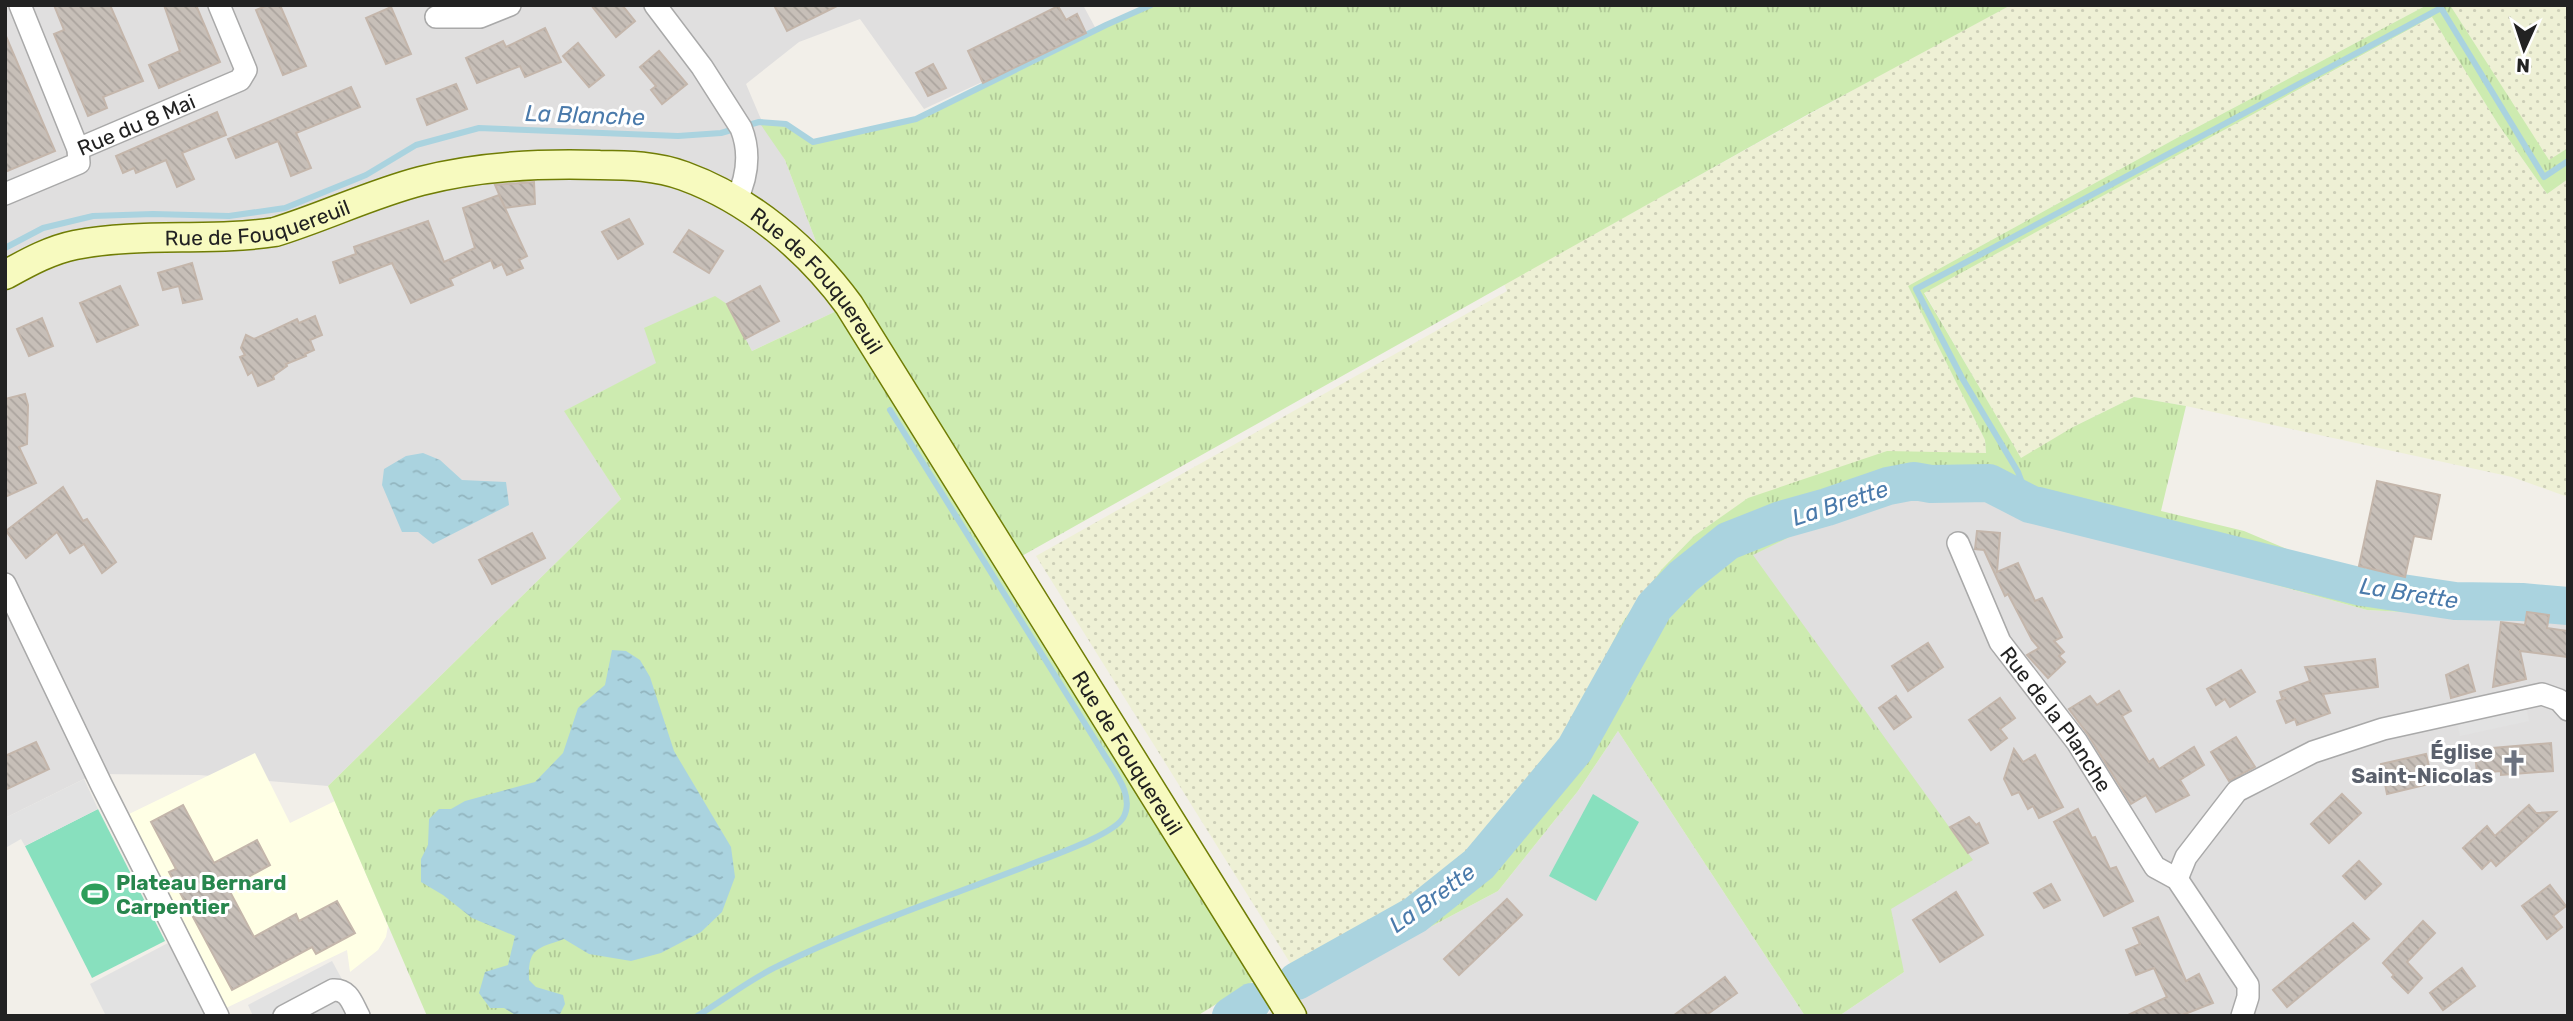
<svg xmlns="http://www.w3.org/2000/svg" width="2573" height="1021" font-family="Rubik,sans-serif">
  <style>
    .residential { fill: #e0dfdf }
    .education { fill: #ffffe5 }
    .farmland { fill: url(#farmland-dots) }
    .grass { fill: url(#grass-tufts) }
    .pitch { fill: #88e0be }
    .parking { fill: #e2e2e2 }
    .water { fill: url(#water-ripples) }
    .lines { fill: none; stroke-linecap: round; stroke-linejoin: round }
    .stream { stroke: #aad3df; stroke-width: 6 }
    .river { stroke: #aad3df; stroke-width: 38 }
    .building { fill: url(#building-back-hatch); stroke: #c4b6ab; stroke-width: 2 }
    .street-casing { stroke: #a9a9a9; stroke-width: 24 }
    .secondary-casing { stroke: #707d05; stroke-width: 31 }
    .street { stroke: #fff; stroke-width: 21 }
    .secondary { stroke: #f7fabf; stroke-width: 28 }
    .labels { text-anchor: middle; dominant-baseline: central; stroke-width: 6; stroke-linejoin: round; paint-order: stroke }
    .street-label { font-size: 21px; fill: #222; stroke: #fff }
    .worship-label { font-size: 21px; font-weight: bold; fill: #5b616d; stroke: #fff; text-anchor: end }
    .leisure-label { font-size: 21px; font-weight: bold; fill: #27864d; stroke: #fff; text-anchor: start }
    .water-label { font-size: 23px; font-style: italic; fill: #4a7aab; stroke: #fff }
  </style>
  <defs>
    <pattern id="farmland-dots" width="8" height="8" patternUnits="userSpaceOnUse" patternTransform="scale(1.75)"><rect width="8" height="8" fill="#eef0d5"/><path d="M2 2h.1M6 6h.1" fill="none" stroke="#ccceb7" stroke-width="1.8" stroke-linecap="round"/></pattern>
    <pattern id="grass-tufts" width="24" height="20" patternUnits="userSpaceOnUse" patternTransform="scale(1.75)"><rect width="24" height="20" fill="#cdebb0"/><path d="M3 7l-1-3M5 7V3M7 7l1-3M15 17l-1-3M17 17v-4M19 17l1-3" fill="none" stroke="#b0c997"/></pattern>
    <pattern id="water-ripples" width="26" height="14" patternUnits="userSpaceOnUse" patternTransform="scale(1.75)"><rect width="26" height="14" fill="#aad3df"/><path d="M2 4q2-2 4 0t4 0M15 11q2-2 4 0t4 0" fill="none" stroke="#92b5bf"/></pattern>
    <pattern id="building-back-hatch" width="6" height="6" patternUnits="userSpaceOnUse" patternTransform="scale(1.75)"><rect width="6" height="6" fill="#c7bfb8"/><path d="M-1 5l2 2M0 0l6 6M5-1l2 2" fill="none" stroke="#aba49e"/></pattern>
  </defs>
  <rect width="100%" height="100%" fill="#f2efe9"/>
  <g class="residential">
    <polygon points="5,5 1083,5 1096,29 924,109 860,19 799,42 746,84 760,117 785,160 831,281 849,305 752,351 745,339 657,363 565,411 621,499 328,786 199,775 94,774 5,818"/>
    <polygon points="1942,494 2001,501 2067,522 2214,560 2243,576 2367,610 2421,613 2451,611 2513,618 2524,608 2568,617 2568,1016 1839,1016 1904,972 1752,555 1806,529 1891,502"/>
    <polygon points="1618,731 1805,1016 1263,1016 1498,891 1578,791"/>
  </g>
  <polygon class="education" points="255,753 290,823 335,801 388,926 386,937 378,950 350,972 347,950 224,1009 129,814"/>
  <g class="farmland">
    <polygon points="2011,5 2427,5 2175,139 1908,286 1985,440 1986,453 1953,454 1749,498 1694,536 1662,569 1558,746 1466,861 1391,909 1292,966 1036,556 1507,291 1504,284 1916,55"/>
    <polygon points="2450,5 2568,5 2568,148 2549,161"/>
    <polygon points="2433,17 2498,124 2547,194 2568,179 2568,497 2512,477 2186,406 2134,397 2073,427 2021,459 1924,292"/>
  </g>
  <g class="grass">
    <polygon points="1151,5 2011,5 1805,116 1011,562 1265,974 1197,1016 427,1016 328,786 621,499 564,411 656,363 644,328 715,296 727,304 752,351 849,305 831,281 785,160 759,122 786,124 813,141 916,119 1096,29"/>
    <polygon points="2427,5 2450,5 2549,160 2568,148 2568,179 2547,194 2498,124 2432,17 1924,293 2021,458 2073,427 2134,397 2186,406 2161,511 2244,531 2289,550 2415,588 2568,595 2568,617 2525,608 2513,618 2451,611 2421,613 2367,610 2243,576 2214,560 2067,522 2001,501 1942,494 1891,503 1806,529 1753,555 1973,860 1891,909 1904,972 1839,1016 1805,1016 1618,731 1578,791 1498,891 1306,993 1292,966 1391,909 1466,861 1558,746 1581,706 1624,620 1662,569 1694,536 1748,498 1887,451 1986,453 1985,440 1908,286 2175,139"/>
  </g>
  <g class="pitch">
    <polygon points="1593,794 1639,822 1596,901 1549,876"/>
    <polygon points="98,809 165,941 92,978 25,846"/>
  </g>
  <g class="parking">
    <polygon points="2526,706 2529,721 2460,736 2457,721"/>
    <polygon points="84,779 98,809 25,846 21,839 7,847 5,818"/>
    <polygon points="168,943 207,1016 106,1016 90,984"/>
    <polygon points="332,961 362,1016 253,1016 248,1005"/>
  </g>
  <g class="water">
    <polygon points="423,453 440,460 462,480 506,482 509,505 433,544 418,532 402,532 382,485 384,469 406,456"/>
    <path d="M612,650L626,651L640,660L650,677L674,751L731,847L735,877L722,912L701,932L661,953L631,961L589,954L564,939C536,949 528,948 529,980L536,987L563,995L565,1004L559,1016H517L504,1008H490L479,993L485,972L508,965L515,936L472,918L443,895L421,882V859L428,845L429,819L439,809H451L465,801L535,782L563,753L578,708L605,685Z"/>
  </g>
  <g class="lines">
    <g class="stream">
      <polyline points="5,248 43,228 93,216 153,214 229,216 285,208 366,175 416,145 479,128 678,136 721,133 759,122 786,124 813,142 916,119 1106,25 1151,5"/>
      <polyline points="2030,504 2018,472 1962,378 1916,289 2441,8 2544,177 2568,161"/>
      <path d="M697,1016C724,1000 750,979 778,966C857,927 942,899 1024,867C1045,858 1112,836 1123,818C1136,796 1113,770 1102,751L890,410"/>
    </g>
    <g class="river">
      <polyline points="1297,981 1415,915 1479,864 1575,749 1654,607 1683,577 1728,541 1781,520 1827,507 1888,486 1914,481 1931,484 1989,483 2030,504 2362,587 2455,601 2522,602 2568,606"/>
      <polyline points="1231,1016 1252,1002"/>
    </g>
  </g>
  <g class="building">
    <polygon points="54,5 110,5 143,81 103,97 107,108 88,116 54,34 64,30"/>
    <polygon points="164,5 196,5 220,62 159,88 149,65 180,51"/>
    <polygon points="268,5 280,5 306,66 283,75 256,10"/>
    <polygon points="591,5 622,5 635,21 616,37"/>
    <polygon points="774,5 839,5 787,31"/>
    <polygon points="1058,6 1066,20 1077,14 1086,33 983,83 968,51"/>
    <polygon points="391,7 411,54 386,64 366,18"/>
    <polygon points="545,28 561,62 525,77 520,66 477,83 466,58 503,41 506,47"/>
    <polygon points="5,34 55,151 5,172"/>
    <polygon points="578,43 604,75 589,87 563,56"/>
    <polygon points="659,51 687,84 662,104 651,90 656,86 640,67"/>
    <polygon points="933,64 946,88 928,96 916,73"/>
    <polygon points="456,84 467,109 427,125 417,99"/>
    <polygon points="351,87 360,107 296,133 311,168 291,176 278,141 236,158 228,139"/>
    <polygon points="217,112 226,135 182,153 194,179 177,187 166,160 136,173 134,168 123,173 116,156"/>
    <polygon points="534,182 535,204 505,208 495,185"/>
    <polygon points="499,195 527,256 519,260 523,268 507,275 502,264 494,268 491,260 450,279 453,285 411,303 392,263 340,283 333,262 356,254 354,247 428,221 444,262 475,248 463,208"/>
    <polygon points="629,219 643,244 618,259 602,232"/>
    <polygon points="689,230 723,251 709,273 674,252"/>
    <polygon points="192,263 202,299 183,303 179,286 163,290 158,273"/>
    <polygon points="120,286 138,325 97,342 80,303"/>
    <polygon points="760,286 779,321 745,339 727,304"/>
    <polygon points="315,316 322,335 310,340 314,350 305,354 306,356 286,364 287,366 273,376 274,379 258,386 252,372 248,375 240,357 245,355 241,348 246,335 254,339 297,319 299,323"/>
    <polygon points="42,318 53,346 29,356 17,329"/>
    <polygon points="25,394 28,405 27,444 19,447 36,483 5,497 5,399"/>
    <polygon points="2377,481 2440,495 2431,539 2414,536 2405,577 2359,566"/>
    <polygon points="63,487 83,521 87,519 116,562 102,573 84,544 70,553 57,532 26,558 6,531"/>
    <polygon points="1977,531 2000,533 1997,572 2018,563 2035,601 2042,598 2062,637 2054,641 2064,652 2059,656 2065,662 2048,678 2027,655 2039,648 2032,640 2008,594 2005,596 1984,550 1975,549"/>
    <polygon points="532,533 545,558 492,584 479,560"/>
    <polygon points="2527,612 2549,615 2547,628 2568,631 2568,657 2520,651 2526,679 2493,687 2501,622 2525,625"/>
    <polygon points="1928,643 1943,667 1908,691 1892,666"/>
    <polygon points="2375,659 2378,687 2323,694 2330,713 2297,725 2295,719 2286,723 2277,701 2286,698 2282,698 2280,692 2310,681 2305,667"/>
    <polygon points="2468,665 2475,691 2451,698 2446,675"/>
    <polygon points="2241,670 2255,692 2230,707 2225,699 2216,705 2207,689"/>
    <polygon points="2119,691 2131,711 2122,716 2149,762 2153,759 2159,769 2194,747 2204,765 2180,780 2189,795 2156,812 2146,795 2131,804 2088,735 2069,709 2090,696 2097,705"/>
    <polygon points="1896,696 1911,717 1894,729 1879,708"/>
    <polygon points="2000,698 2015,718 2000,729 2007,738 1991,750 1969,720"/>
    <polygon points="2236,737 2255,767 2229,781 2211,752"/>
    <polygon points="36,742 49,769 5,790 5,756"/>
    <polygon points="2551,743 2553,771 2501,775 2501,771 2477,773 2475,754 2494,752 2493,748"/>
    <polygon points="2014,749 2023,762 2035,755 2063,807 2039,818 2033,806 2028,809 2019,792 2012,795 2004,779"/>
    <polygon points="2426,754 2433,783 2387,794 2381,764"/>
    <polygon points="2342,794 2361,813 2329,843 2311,824"/>
    <polygon points="183,805 214,863 257,840 270,865 228,888 254,937 296,914 299,921 337,901 355,933 316,954 312,947 232,990 169,872 176,869 151,822"/>
    <polygon points="2529,805 2536,813 2556,812 2496,866 2491,860 2482,869 2463,848 2487,826 2495,836"/>
    <polygon points="2078,809 2092,838 2095,837 2110,869 2116,867 2133,901 2104,916 2054,822"/>
    <polygon points="1969,817 1976,825 1979,823 1988,843 1968,853 1950,827"/>
    <polygon points="2359,861 2381,884 2365,899 2343,876"/>
    <polygon points="2051,884 2060,900 2044,908 2034,893"/>
    <polygon points="2550,885 2566,906 2553,916 2562,927 2547,939 2522,906"/>
    <polygon points="1956,892 1983,935 1940,962 1913,920"/>
    <polygon points="1507,899 1522,915 1459,975 1444,959"/>
    <polygon points="2158,917 2186,981 2199,974 2213,1003 2180,1016 2126,1016 2167,997 2154,968 2136,975 2126,950 2140,944 2133,928"/>
    <polygon points="2423,921 2435,933 2407,962 2422,978 2408,993 2392,977 2394,975 2383,963"/>
    <polygon points="2353,923 2369,939 2287,1007 2273,990"/>
    <polygon points="2462,968 2475,986 2443,1010 2430,993"/>
    <polygon points="1725,977 1737,993 1705,1016 1673,1016"/>
  </g>
  <g class="lines">
    <defs>
      <g id="street">
        <path d="M655,5L702,67L741,128C751,153 747,178 736,201"/>
        <polyline points="436,17 480,17 510,5"/>
        <path id="s1" d="M78,149L240,80L246,70L219,5"/>
        <polyline points="5,194 79,163 78,149 20,5"/>
        <path id="s2" d="M1958,543L2000,642L2077,742L2155,867L2177,879L2248,985V997L2242,1016"/>
        <polyline points="5,584 102,786 218,1016"/>
        <polyline points="2177,879 2186,857 2237,791 2313,752 2383,729 2542,694 2559,700 2568,710"/>
        <path d="M284,1016L333,990C349,989 352,1003 359,1016"/>
      </g>
      <g id="secondary">
        <path id="s3" d="M5,275C27,263 50,250 75,245C141,232 209,242 275,232C324,217 371,194 421,181C479,166 540,163 600,165C628,165 657,166 684,176C750,200 808,249 849,305L1292,1016"/>
      </g>
    </defs>
    <use href="#street" class="street-casing"/>
    <use href="#secondary" class="secondary-casing"/>
    <use href="#street" class="street"/>
    <use href="#secondary" class="secondary"/>
  </g>
  <defs>
    <symbol id="church-bare" viewBox="-9 -9 18 18"><path d="M-1.2-6h2.4v3.5h3.3v2.4h-3.3V6h-2.4V-.1h-3.3v-2.4h3.3Z" fill="#6b7280" stroke="#fff" stroke-width="2.5" paint-order="stroke"/></symbol>
    <symbol id="stadium-bare" viewBox="-9 -9 18 18"><path d="M0-5a6.5 5 0 1 0 0 10a6.5 5 0 1 0 0-10ZM-3.5-1.8h7v3.6h-7Z" fill="#2e9e5b" stroke="#fff" stroke-width="2.5" paint-order="stroke"/></symbol>
  </defs>
  <g fill-rule="evenodd">
    <use href="#church-bare" x="2495" y="744" width="38" height="38"/>
    <use href="#stadium-bare" x="76" y="875" width="38" height="38"/>
  </g>
  <g class="labels">
    <g class="street-label">
      <text stroke="none"><textPath href="#s1" startOffset="63">Rue du 8 Mai</textPath></text>
      <text stroke="none"><textPath href="#s3" startOffset="261">Rue de Fouquereuil</textPath></text>
      <text stroke="none"><textPath href="#s3" startOffset="870">Rue de Fouquereuil</textPath></text>
      <text stroke="none"><textPath href="#s2" startOffset="203">Rue de la Planche</textPath></text>
      <text stroke="none"><textPath href="#s3" startOffset="1437">Rue de Fouquereuil</textPath></text>
    </g>
    <g class="worship-label">
      <text x="2493" y="751">Église<tspan x="2493" dy="24">Saint-Nicolas</tspan></text>
    </g>
    <g class="leisure-label">
      <text x="116" y="882">Plateau Bernard<tspan x="116" dy="24">Carpentier</tspan></text>
    </g>
    <g class="water-label">
      <text transform="translate(585 115) rotate(2)">La Blanche</text>
      <text transform="translate(1840 503) rotate(-18)">La Brette</text>
      <text transform="translate(2409 593) rotate(9)">La Brette</text>
      <text transform="translate(1432 898) rotate(-36)">La Brette</text>
    </g>
  </g>
  <rect width="2573" height="1021" fill="none" stroke="#222222" stroke-width="14"/>
  <g transform="translate(2524 49) rotate(183)" stroke="#ffffff" stroke-width="5" paint-order="stroke">
  <path d="M0-5L12 26L0 18L-12 26Z" fill="#222222"/>
  <text y="-10" font-size="19" font-weight="bold" text-anchor="middle" fill="#222222">N</text>
  </g>
</svg>
